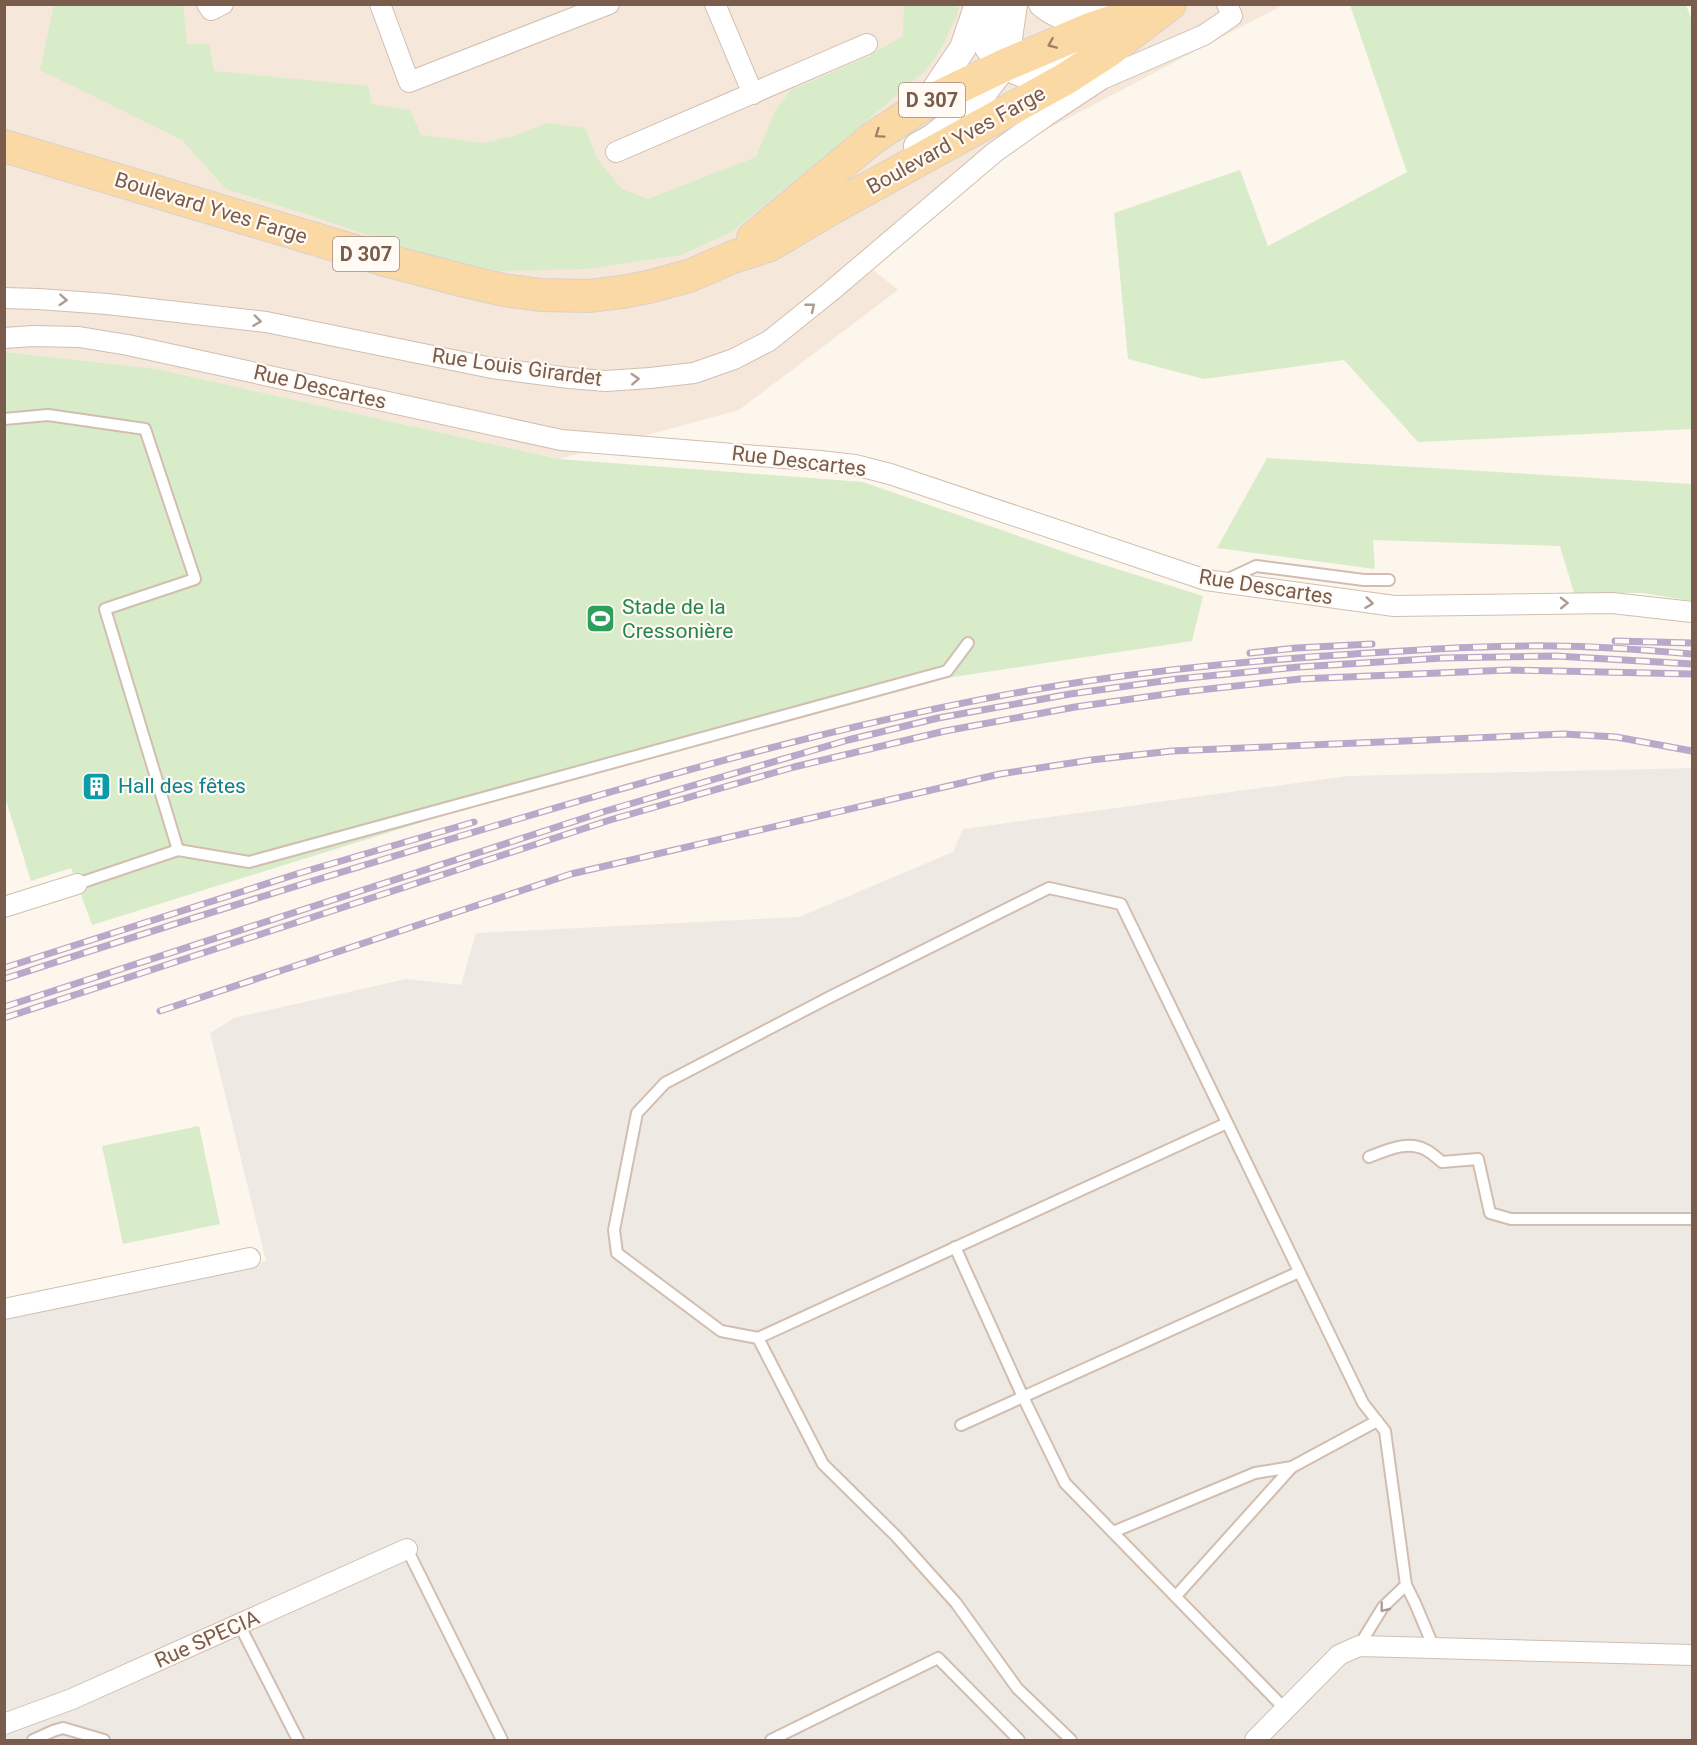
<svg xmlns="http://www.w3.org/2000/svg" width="1697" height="1745" font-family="Roboto,sans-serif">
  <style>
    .residential { fill: #f5e8da }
    .industrial { fill: #efe9e4 }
    .green { fill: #d8ecc9 }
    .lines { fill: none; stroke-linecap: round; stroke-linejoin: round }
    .service-casing { stroke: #d1beb0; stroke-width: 14 }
    .minor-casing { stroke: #d1beb0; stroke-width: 22 }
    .tertiary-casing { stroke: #d1beb0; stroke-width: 28 }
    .primary-casing { stroke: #dad1cd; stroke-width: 34 }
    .service { stroke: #fff; stroke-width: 10 }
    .minor { stroke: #fff; stroke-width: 20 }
    .tertiary { stroke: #fff; stroke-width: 26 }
    .primary { stroke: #fbd9a5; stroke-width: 32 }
    .rail-casing { stroke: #b9a8c9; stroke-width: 7 }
    .rail { stroke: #fffaf3; stroke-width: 4.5; stroke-dasharray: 14; stroke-linecap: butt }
    .oneway { stroke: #a18267 }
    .oneway2 { stroke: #af9d94 }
    .labels { text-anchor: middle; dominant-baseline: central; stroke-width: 4.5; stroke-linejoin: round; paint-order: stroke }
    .shield { fill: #fffaf3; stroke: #a28b7f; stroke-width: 1.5 }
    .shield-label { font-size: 20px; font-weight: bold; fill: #7a5c4d }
    .street-label { font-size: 21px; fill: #7a5c4d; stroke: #fffaf3 }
    .leisure-label { font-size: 21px; fill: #27864d; stroke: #fffaf3; text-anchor: start }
    .culture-label { font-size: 21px; fill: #0d838f; stroke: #fffaf3; text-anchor: start }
  </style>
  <rect width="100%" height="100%" fill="#fdf6ec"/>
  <polygon class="residential" points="5,5 1283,5 985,162 871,268 898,290 739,410 559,459 157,369 5,352"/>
  <polygon class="industrial" points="1692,768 1692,1740 5,1740 4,1317 266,1261 210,1033 234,1018 406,979 461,985 476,933 799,917 953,852 963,829 1347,776"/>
  <g class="green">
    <polygon points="54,5 183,5 187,44 209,44 214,71 368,86 372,104 410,110 421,135 482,143 515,136 547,123 585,128 598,160 622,189 648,199 756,157 775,111 791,90 867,57 903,36 904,5 959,5 957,15 941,49 927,69 833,150 731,232 681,255 586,269 500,271 429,256 309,215 226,189 182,140 40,70"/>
    <polygon points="1350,5 1686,5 1692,21 1692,429 1418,442 1344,360 1204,379 1128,359 1114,213 1240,170 1268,246 1407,172"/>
    <polygon points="5,352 157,369 559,459 863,482 1079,557 1203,596 1192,641 927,681 605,765 92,925 71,868 31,881 5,797"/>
    <polygon points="1267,458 1692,484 1692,601 1643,593 1574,593 1560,546 1373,540 1375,569 1217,548"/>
    <polygon points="199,1126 220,1224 123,1244 102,1146"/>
  </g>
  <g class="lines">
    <defs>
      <g id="service">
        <polyline points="4,419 48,415 145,429 195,579 105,609 178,850"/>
        <polyline points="1226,580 1256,566 1364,580 1389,580"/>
        <polyline points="77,884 178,850 249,862 947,671 968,643"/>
        <path d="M1369,1157C1387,1150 1408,1140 1426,1150C1432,1153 1437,1158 1442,1162L1478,1159L1490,1213L1511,1219H1692"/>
        <polyline points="955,1247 1023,1397 1065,1483 1285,1709"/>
        <polyline points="758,1338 1227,1123"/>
        <polyline points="961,1425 1299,1272"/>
        <polyline points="1113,1532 1255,1473 1292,1467"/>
        <polyline points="407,1549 502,1740"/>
        <polyline points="1176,1596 1292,1467 1377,1421"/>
        <polyline points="239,1624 298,1740"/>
        <polyline points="1359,1646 1383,1607 1406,1585 1415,1603 1434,1648"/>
        <polyline points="33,1740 53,1731 63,1728 104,1740"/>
        <polyline points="771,1740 938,1658 1019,1740"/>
        <polyline points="1071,1740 1017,1688 956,1603 896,1536 823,1464 758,1338 721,1331 617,1253 614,1230 637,1113 665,1083 830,997 1049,888 1121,904 1363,1403 1385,1431 1406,1585"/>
      </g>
      <g id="minor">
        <polyline points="207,4 211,10 223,4"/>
        <polyline points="380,4 409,82 609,4"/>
        <polyline points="715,4 753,94"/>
        <polyline points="616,152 867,44"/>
        <polyline points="4,298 39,299 107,304 266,322 492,368 569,378 606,381 650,378 694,373 734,359 769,341 830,292 995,152 1046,116 1102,79 1204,35 1232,16 1227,4"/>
        <polyline points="4,338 33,336 79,337 128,345 561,440 820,461 855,465 890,474 1206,580 1394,606 1612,603 1692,612"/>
        <polyline points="4,907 77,884"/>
        <polyline points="4,1309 250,1258"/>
        <polyline points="4,1724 72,1699 407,1549"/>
        <polyline points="1255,1740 1339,1655 1359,1646 1692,1655"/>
      </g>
      <g id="tertiary">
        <path d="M989,4C987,18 982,33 987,46C989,51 996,56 1000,60C1024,83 1045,77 1073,64"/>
        <path d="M1042,4C1066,23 1080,19 1107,9"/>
        <polyline points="926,103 963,48 978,4"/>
        <polyline points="917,146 933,137 961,115 984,92 1005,65 1014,4"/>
      </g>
      <g id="primary">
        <polyline points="4,146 385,260 469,282 504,290 541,295 589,296 622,292 648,287 689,276 733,257 770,245 827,211 1065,79 1107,52 1170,4"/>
        <polyline points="753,238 873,138 926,103 1005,65 1090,29 1151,9"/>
      </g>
    </defs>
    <use href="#service" class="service-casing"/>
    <use href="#minor" class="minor-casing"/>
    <use href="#tertiary" class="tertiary-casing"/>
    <use href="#primary" class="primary-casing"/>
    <use href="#service" class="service"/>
    <use href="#minor" class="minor"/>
    <use href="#tertiary" class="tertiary"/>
    <use href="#primary" class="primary"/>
    <defs>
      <g id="rail">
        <polyline points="1615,641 1692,643"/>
        <polyline points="1250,653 1296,648 1372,644"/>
        <polyline points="4,968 300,873 474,822"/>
        <path d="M4,979C178,922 352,868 528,816C704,764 887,713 1068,684C1163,669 1258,660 1354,654C1420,650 1487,645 1554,646C1600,646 1646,650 1692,654"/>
        <polyline points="4,1007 606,811 848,740 938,718 1070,694 1177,679 1299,667 1443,658 1556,656 1692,664"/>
        <polyline points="160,1011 571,874 1000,774 1091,760 1172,751 1564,734 1616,737 1692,751"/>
        <polyline points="4,1018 610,820 794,767 945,731 1075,707 1181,692 1300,679 1508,670 1692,674"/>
      </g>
    </defs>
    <use href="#rail" class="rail-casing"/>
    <use href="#rail" class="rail"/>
  </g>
  <defs><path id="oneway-chevron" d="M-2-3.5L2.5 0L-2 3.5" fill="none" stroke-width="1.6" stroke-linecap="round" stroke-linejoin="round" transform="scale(1.5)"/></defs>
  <g class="oneway">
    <use href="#oneway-chevron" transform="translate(1052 44) rotate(157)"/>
    <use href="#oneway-chevron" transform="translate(879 134) rotate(145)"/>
  </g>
  <g class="oneway2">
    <use href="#oneway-chevron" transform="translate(63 300) rotate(4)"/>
    <use href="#oneway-chevron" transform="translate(811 307) rotate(-39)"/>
    <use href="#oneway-chevron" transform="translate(257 321) rotate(7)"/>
    <use href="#oneway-chevron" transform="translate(635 379) rotate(-3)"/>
    <use href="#oneway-chevron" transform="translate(1369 603) rotate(7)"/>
    <use href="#oneway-chevron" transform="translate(1564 603) rotate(-1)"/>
    <use href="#oneway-chevron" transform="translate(1384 1608) rotate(129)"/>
  </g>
  <defs>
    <symbol id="stadium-square" viewBox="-11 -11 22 22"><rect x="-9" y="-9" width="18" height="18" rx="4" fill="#2e9e5b" stroke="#fffaf3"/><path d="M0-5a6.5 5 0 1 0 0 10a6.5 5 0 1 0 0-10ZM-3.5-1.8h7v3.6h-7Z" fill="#fff"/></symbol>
    <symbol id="building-square" viewBox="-11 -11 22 22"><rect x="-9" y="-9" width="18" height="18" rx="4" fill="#0f9aa8" stroke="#fffaf3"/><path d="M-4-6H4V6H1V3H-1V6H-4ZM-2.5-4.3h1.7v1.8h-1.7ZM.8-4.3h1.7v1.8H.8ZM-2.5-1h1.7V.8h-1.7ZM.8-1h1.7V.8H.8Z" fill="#fff"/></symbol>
  </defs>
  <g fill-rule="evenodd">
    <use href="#stadium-square" x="584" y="602" width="33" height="33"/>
    <use href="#building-square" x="80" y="770" width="33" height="33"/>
  </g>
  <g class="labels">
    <g class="shield">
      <rect x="899" y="83" width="66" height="34" rx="4.5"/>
      <rect x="333" y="237" width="66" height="34" rx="4.5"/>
    </g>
    <g class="shield-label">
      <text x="932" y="100">D 307</text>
      <text x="366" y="254">D 307</text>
    </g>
    <g class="street-label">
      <text transform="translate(956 140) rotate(-29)">Boulevard Yves Farge</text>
      <text transform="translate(211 208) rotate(17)">Boulevard Yves Farge</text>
      <text transform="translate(517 367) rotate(8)">Rue Louis Girardet</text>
      <text transform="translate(320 387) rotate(13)">Rue Descartes</text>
      <text transform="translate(799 461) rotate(7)">Rue Descartes</text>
      <text transform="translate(1266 587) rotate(9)">Rue Descartes</text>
      <text transform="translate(207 1639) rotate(-24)">Rue SPECIA</text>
    </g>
    <g class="leisure-label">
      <text x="622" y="607">Stade de la<tspan x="622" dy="24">Cressonière</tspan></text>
    </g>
    <g class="culture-label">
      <text x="118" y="786">Hall des fêtes</text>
    </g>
  </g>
  <rect width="1697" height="1745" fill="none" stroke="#7a5c4d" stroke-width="12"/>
</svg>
